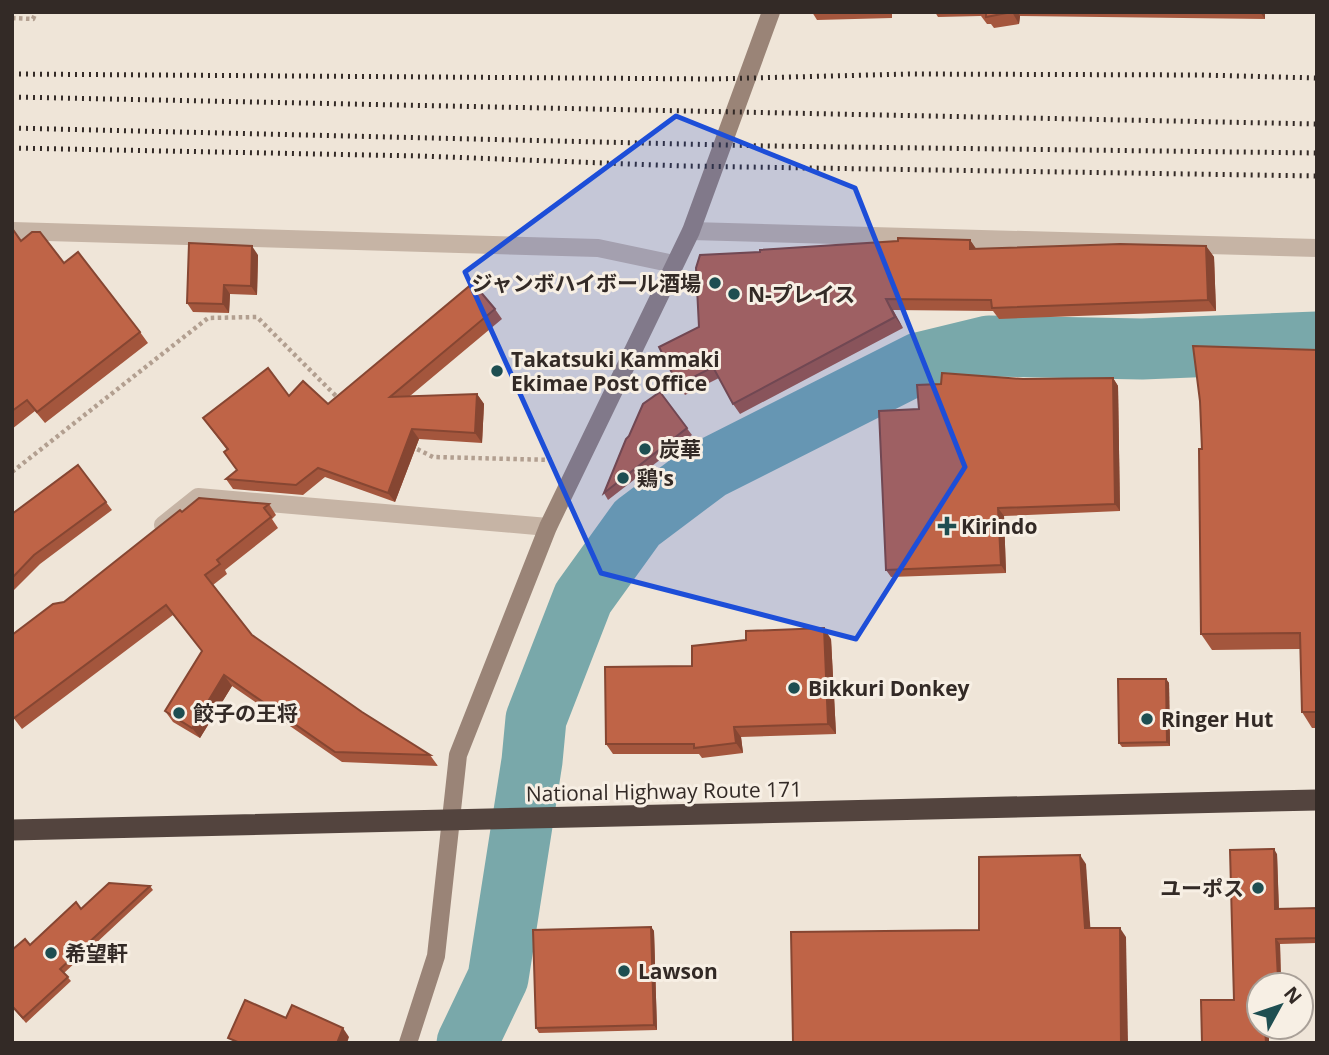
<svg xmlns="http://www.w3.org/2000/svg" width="1329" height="1055" font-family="'Open Sans','Noto Sans JP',sans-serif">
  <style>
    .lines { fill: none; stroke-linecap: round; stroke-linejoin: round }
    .river { stroke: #79a8aa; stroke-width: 61 }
    .path { stroke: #b29f90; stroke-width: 4.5; stroke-dasharray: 3.5 3.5; stroke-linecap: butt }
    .street { stroke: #c6b4a5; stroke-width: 18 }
    .secondary { stroke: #9a8477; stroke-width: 18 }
    .highway { stroke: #53443e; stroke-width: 21 }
    .rail { stroke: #332a26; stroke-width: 5; stroke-dasharray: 2 5; stroke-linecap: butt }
    .wall { fill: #a4563d }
    .shaded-wall { fill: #864632 }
    .building { fill: #bf6447; stroke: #864632; stroke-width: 2 }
    .marked { fill: #1d4ed8; fill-opacity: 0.2; stroke: #1d4ed8; stroke-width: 5; stroke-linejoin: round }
    .poi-dot { fill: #1e4e51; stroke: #f7efe4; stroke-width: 2.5 }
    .labels { text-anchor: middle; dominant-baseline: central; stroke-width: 6; stroke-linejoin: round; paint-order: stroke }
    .poi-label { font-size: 21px; font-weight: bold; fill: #332a26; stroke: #f7efe4; text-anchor: start }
    .street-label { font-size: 21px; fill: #332a26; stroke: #f7efe4 }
  </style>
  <rect width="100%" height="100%" fill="#efe5d8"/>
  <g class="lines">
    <polyline class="river" points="467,1043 498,978 532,761 536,719 583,598 637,523 709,469 919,363 989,346 1142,349 1317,342"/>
    <g class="path">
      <polyline points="12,18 33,19 36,12"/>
      <polyline points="411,446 433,457 554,460"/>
      <polyline points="12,472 208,318 257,317 340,400"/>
    </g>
    <g class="street">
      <polyline points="12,231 598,248 674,264"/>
      <polyline points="691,231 1317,248"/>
      <polyline points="163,525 198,497 548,527"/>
    </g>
    <polyline class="secondary" points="408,1043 436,956 458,755 548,527 691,231 771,12"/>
    <polyline class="highway" points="12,830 1317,800"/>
    <g class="rail">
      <polyline points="12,74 712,79 909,74 1201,75 1317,78"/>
      <polyline points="12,97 1317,124"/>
      <polyline points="12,128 768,146 1317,153"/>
      <polyline points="12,148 420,156 683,166 1317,176"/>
    </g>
  </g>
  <g class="wall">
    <polygon points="812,12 892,12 892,18 817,20"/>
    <polygon points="935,12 1265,12 1265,19 1020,16 1019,24 994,28 991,24 987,24 981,16 938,17"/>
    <polygon points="12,233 21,241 64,263 140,332 148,343 45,423 35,411 12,429"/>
    <polygon points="970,240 976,249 1206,246 1214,257 1216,311 999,319 993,311 893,310 903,328 740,414 733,404 719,378 685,395 678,385 699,327 760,252"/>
    <polygon points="258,255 257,295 230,294 229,313 193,312 187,303"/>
    <polygon points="495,309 502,319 410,396 477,394 484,404 482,443 419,439 395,502 325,477 303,495 233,489 226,479 237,470 224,452 227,450 203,418 289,396 328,404"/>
    <polygon points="1317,350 1317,728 1312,728 1302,712 1301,649 1212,650 1201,634 1202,449 1200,401"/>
    <polygon points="1113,378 1118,386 1120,511 1004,516 1006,573 891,577 886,570 919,409 1023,379"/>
    <polygon points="660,392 692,435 608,500 604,493 629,436"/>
    <polygon points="78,465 112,510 40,564 12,592 12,514"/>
    <polygon points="269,504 276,515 272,519 278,528 225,570 227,574 213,585 252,635 362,712 430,755 438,766 342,762 232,686 200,738 173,722 165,711 202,651 173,615 22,729 12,716 64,602 182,512"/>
    <polygon points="831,639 836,734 741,737 743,753 702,758 699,754 613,754 606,744 692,666"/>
    <polygon points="1166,679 1169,683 1170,746 1122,747 1119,743"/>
    <polygon points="1277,854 1279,909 1317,908 1317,943 1280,944 1281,983 1268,984 1269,1043 1202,1043 1234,1000"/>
    <polygon points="150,886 153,890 64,973 71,981 26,1023 12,1007 12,950 30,945 81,909"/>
    <polygon points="651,927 654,931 657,1030 539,1033 536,1028"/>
  </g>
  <g class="shaded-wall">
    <polygon points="1012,12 1018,12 1020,16 1019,24"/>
    <polygon points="1260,12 1265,12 1265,19"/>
    <polygon points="970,240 977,250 970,249"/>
    <polygon points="252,246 258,255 257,295 251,286"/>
    <polygon points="1206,246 1214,257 1216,311 1208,300"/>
    <polygon points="224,285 230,294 229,313 223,304"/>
    <polygon points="886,299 893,310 903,328 895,317"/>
    <polygon points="1113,378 1118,386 1120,511 1115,504"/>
    <polygon points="477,394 484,404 482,443 475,433"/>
    <polygon points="412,429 419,439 395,502 388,493"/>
    <polygon points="998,508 1004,516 1006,573 1001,565"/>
    <polygon points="824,628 831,639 836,734 828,724"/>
    <polygon points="224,675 232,686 200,738 192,728"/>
    <polygon points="1166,679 1169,683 1170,746 1167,742"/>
    <polygon points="734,727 741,737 743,753 736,743"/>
    <polygon points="1274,849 1277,854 1279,915 1275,909"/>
    <polygon points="1080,855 1086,864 1091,937 1085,928"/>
    <polygon points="651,927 654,931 657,1030 654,1025"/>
    <polygon points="1120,928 1126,937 1128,1043 1121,1043"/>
    <polygon points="1276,939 1280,944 1281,983 1278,978"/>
    <polygon points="1265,1027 1269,1027 1269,1043 1266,1043"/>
    <polygon points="343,1028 349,1037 347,1043 337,1043"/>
  </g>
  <g class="building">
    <polygon points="979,12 1012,12 986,17 986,13"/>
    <polygon points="14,231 21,241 32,232 40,232 64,263 78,252 140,332 37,412 27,400 12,411 12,233"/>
    <polygon points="898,238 970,240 970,249 1120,244 1206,246 1208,300 992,308 991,300 886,299 895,317 733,404 713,367 678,385 659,347 699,327 696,268 700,255 760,252 760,250 898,241"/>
    <polygon points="189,243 252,246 251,286 224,285 223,304 187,303"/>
    <polygon points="473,283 495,309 390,397 477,394 475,433 412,429 388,493 318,468 296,485 226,479 237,470 224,452 228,449 203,418 268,368 289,396 303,381 328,404"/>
    <polygon points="1193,346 1317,350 1317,712 1302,712 1300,633 1201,634 1199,449 1202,449 1200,401"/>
    <polygon points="942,373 1023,379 1113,378 1115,504 998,508 1001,565 886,570 879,411 919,409 917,385 941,384"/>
    <polygon points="660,392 687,428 604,493 626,439 629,436 643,404"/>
    <polygon points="78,465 106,502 34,555 12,578 12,514"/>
    <polygon points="199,498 269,504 264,508 271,517 217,560 220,564 205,575 252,635 362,712 430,755 335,752 224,675 192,728 165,711 202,651 166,605 14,718 12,715 12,635 53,604 64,602 180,510 182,512"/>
    <polygon points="824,628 828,724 734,727 736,743 694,748 694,744 606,744 605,667 692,666 692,646 746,640 746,631"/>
    <polygon points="1118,679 1166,679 1167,742 1119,743"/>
    <polygon points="1274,849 1275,909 1317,908 1317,938 1276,939 1278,978 1264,978 1264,985 1259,985 1259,1027 1265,1027 1266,1043 1202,1043 1201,1000 1234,1000 1230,850"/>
    <polygon points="1080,855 1085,928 1120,928 1121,1043 793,1043 791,932 979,930 979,857"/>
    <polygon points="109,883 150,886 60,969 68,977 23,1018 12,1006 12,950 25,939 30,945 76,902 81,909"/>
    <polygon points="651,927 654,1025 536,1028 533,930"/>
    <polygon points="245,1000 286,1018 292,1005 343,1028 337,1043 240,1043 228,1038"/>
  </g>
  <path class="marked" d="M676,116L855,188L965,467L856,639L601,573L465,272Z"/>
  <g class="poi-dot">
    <circle cx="715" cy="283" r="7"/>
    <circle cx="734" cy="294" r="7"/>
    <circle cx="497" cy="371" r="7"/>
    <circle cx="645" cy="449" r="7"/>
    <circle cx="623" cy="478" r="7"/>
    <path d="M943.5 515.5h7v7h7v7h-7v7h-7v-7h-7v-7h7z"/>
    <circle cx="794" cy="688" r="7"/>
    <circle cx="179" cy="713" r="7"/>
    <circle cx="1147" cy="719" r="7"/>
    <circle cx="1258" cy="888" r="7"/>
    <circle cx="51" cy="953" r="7"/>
    <circle cx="624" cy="971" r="7"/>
  </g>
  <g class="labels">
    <g class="poi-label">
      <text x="701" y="283" text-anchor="end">ジャンボハイボール酒場</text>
      <text x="748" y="294">N-プレイス</text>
      <text x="511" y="359">Takatsuki Kammaki<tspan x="511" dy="24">Ekimae Post Office</tspan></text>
      <text x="659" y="449">炭華</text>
      <text x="637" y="478">鶏's</text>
      <text x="961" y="526">Kirindo</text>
      <text x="808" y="688">Bikkuri Donkey</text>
      <text x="193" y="713">餃子の王将</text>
      <text x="1161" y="719">Ringer Hut</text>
      <text x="1244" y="888" text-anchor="end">ユーポス</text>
      <text x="65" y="953">希望軒</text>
      <text x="638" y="971">Lawson</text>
    </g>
    <g class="street-label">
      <text transform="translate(664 791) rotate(-1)">National Highway Route 171</text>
    </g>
  </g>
  <rect width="1329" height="1055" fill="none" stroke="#332a26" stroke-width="28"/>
  <g transform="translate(1280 1006) rotate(50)"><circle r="33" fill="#f7efe4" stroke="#a9a098" stroke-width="2"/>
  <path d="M0-5L12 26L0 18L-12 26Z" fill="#1e4e51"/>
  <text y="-10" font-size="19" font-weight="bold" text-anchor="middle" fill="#332a26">N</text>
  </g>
</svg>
